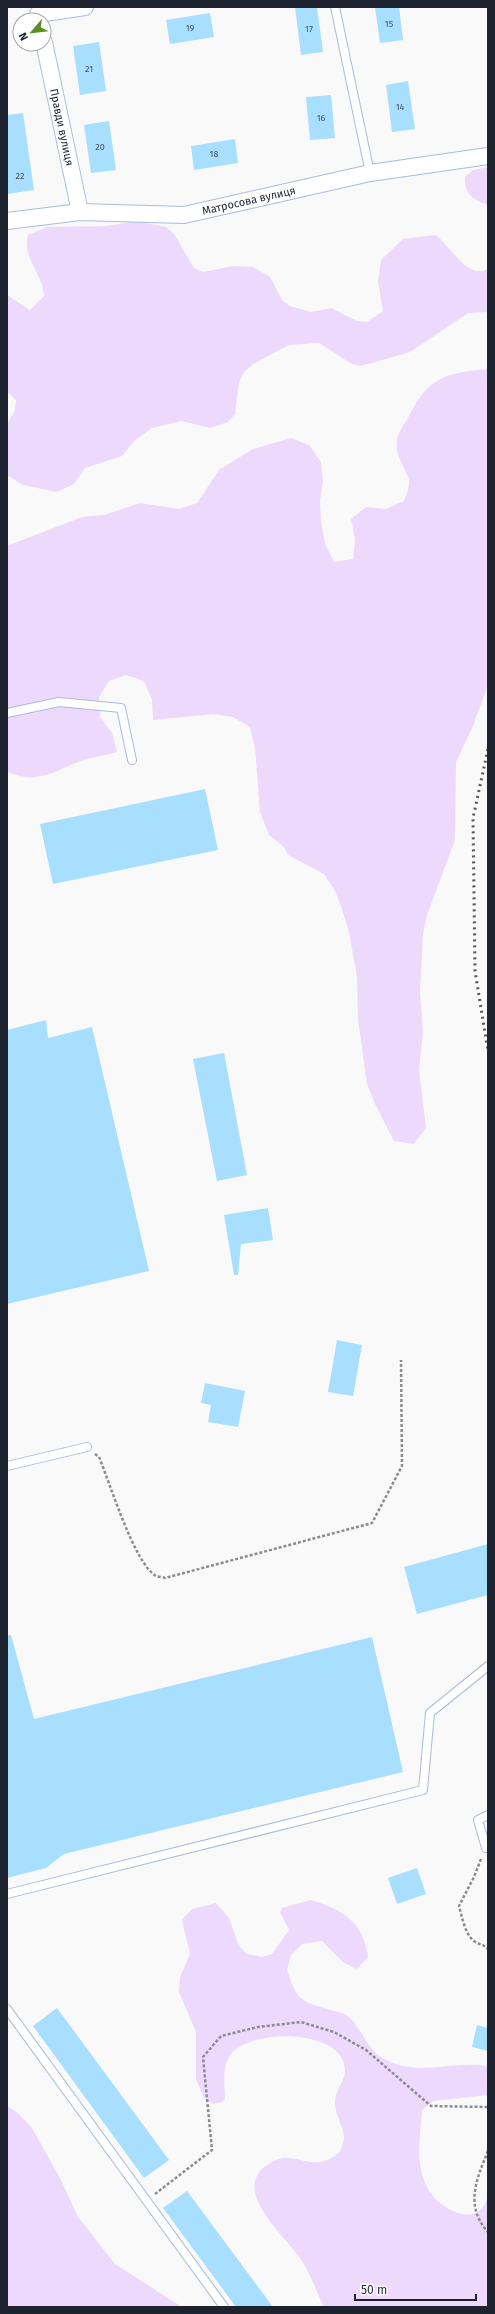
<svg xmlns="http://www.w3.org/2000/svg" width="495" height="2314" font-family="'Fira Sans',sans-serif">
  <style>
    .green { fill: #ecd9fb }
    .building { fill: #a8dfff }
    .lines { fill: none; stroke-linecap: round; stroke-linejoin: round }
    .lane-casing { stroke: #aabcd8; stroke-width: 10 }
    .street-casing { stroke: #aabcd8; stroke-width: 18 }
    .path { stroke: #898d92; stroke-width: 2.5; stroke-dasharray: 3 2; stroke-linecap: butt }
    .lane { stroke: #fff; stroke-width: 8 }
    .street { stroke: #fff; stroke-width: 16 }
    .rail { stroke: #525860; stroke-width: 3; stroke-dasharray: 2 4; stroke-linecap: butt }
    .labels { text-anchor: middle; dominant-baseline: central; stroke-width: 3; stroke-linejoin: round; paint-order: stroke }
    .number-label { font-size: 9px; fill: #405363 }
    .street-label { font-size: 11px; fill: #1d242f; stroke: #fff }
  </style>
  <rect width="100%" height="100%" fill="#f9f9f9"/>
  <g class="green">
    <path d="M488,167V205C472,199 464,194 465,177L473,170Z"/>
    <path d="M137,221L166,227L174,234L194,268L203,272L233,266L253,267L270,277L282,300L290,306L311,312L331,308L357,321L367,322L383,311L378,281L381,260L403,239L435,235C449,243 467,281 488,269V312L468,313L410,352L361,366L352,364L319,343L289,345L253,364L244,372L239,382L235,414L228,422L210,428L181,421L152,428L135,440L122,456L85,468L74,484L57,492L23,485L7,475V424L15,410L16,400L9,393L7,395V295L30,310L44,296C43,273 22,259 28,235L47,227L107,226Z"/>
    <path d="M488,369V685L473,726L456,762L455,840L427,915L423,933L420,992L423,1032L419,1070L426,1128L414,1144L394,1141L375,1104L367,1084L358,1019L357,977L349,932L342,909L335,891L324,874L288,855L284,847L269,835L260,812L255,748L250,727L233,717L213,714L153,720L152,700L144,681L126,675L109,681L99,697L100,717L112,733L117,752C104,756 90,757 78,762C50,773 38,784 7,772V546L82,517L104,515L140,503L179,509L197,503L219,470L253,449L291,438L309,445L321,462L323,482L320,500L321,521L325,544L334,562L353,559L355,539L351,519L366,507L386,509L404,501C406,495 410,486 409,480C405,466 394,455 397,440C398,433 404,424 408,418C428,377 445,373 488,369Z"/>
    <path d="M310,1900C343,1909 364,1923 368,1957L357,1969L344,1963L322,1941L302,1944L291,1955L287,1970C290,1978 293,1989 298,1995C309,2008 332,2008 346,2015C358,2022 366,2046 378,2055C413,2080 450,2060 487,2066L488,2095L433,2101L422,2110C421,2127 417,2153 421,2169C423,2181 430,2196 440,2203C458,2217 481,2222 488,2196V2307H324C316,2291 310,2272 300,2258C282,2232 223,2184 276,2160C292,2153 309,2166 324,2161C330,2160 336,2155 340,2152C341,2148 344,2142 344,2137C343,2125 334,2113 335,2101C336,2085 350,2080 343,2061C331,2028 241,2029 228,2059C222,2071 225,2086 225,2099L222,2102L213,2104L204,2098L196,2079V2032L179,1992L180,1977L190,1954L182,1920L192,1909L216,1903L229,1918L239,1946L247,1954L262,1957L272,1954L289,1930L280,1912L282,1908Z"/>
    <polygon points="7,2106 18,2113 32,2128 61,2180 78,2217 115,2264 182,2307 7,2307"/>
  </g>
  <g class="building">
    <polygon points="295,7 317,7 323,52 301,55"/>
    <polygon points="375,7 399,7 403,40 380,43"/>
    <polygon points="210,13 214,37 170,44 166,20"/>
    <polygon points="99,42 106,91 80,95 73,46"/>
    <polygon points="408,81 415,129 392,132 386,85"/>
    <polygon points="331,95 335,138 310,140 306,97"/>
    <polygon points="23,113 34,190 7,194 7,115"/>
    <polygon points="109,121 116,170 91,173 84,125"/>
    <polygon points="235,139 238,163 194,170 191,146"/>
    <polygon points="205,789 218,850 53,884 40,824"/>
    <polygon points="46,1020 48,1038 92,1027 149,1271 7,1304 7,1030"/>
    <polygon points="224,1053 247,1175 217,1181 193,1059"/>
    <polygon points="268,1208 273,1240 241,1244 238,1275 234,1275 224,1215"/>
    <polygon points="337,1340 362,1345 353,1396 328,1392"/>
    <polygon points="205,1383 245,1391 238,1427 208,1422 211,1405 201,1403"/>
    <polygon points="488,1544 488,1595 417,1614 404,1567"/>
    <polygon points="7,1635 11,1635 34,1719 372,1637 403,1772 64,1854 46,1868 7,1878"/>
    <polygon points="417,1868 426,1894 397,1904 388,1878"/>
    <polygon points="57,2008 169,2160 144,2178 33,2026"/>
    <polygon points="477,2025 488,2028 488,2051 472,2047"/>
    <polygon points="187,2191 273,2307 236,2307 163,2208"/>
  </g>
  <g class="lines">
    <defs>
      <g id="lane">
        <polyline points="335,7 370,173"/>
        <polyline points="7,713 59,702 121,708 132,760"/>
        <polyline points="7,1466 87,1447"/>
        <polyline points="486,1848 478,1820 488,1815"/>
        <polyline points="7,1894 423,1790 430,1713 488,1666"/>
        <polyline points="7,2009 224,2307"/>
      </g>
      <g id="street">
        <polyline points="38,14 85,7"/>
        <path id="s1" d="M44,42L80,212"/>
        <path id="s2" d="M7,221L80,212L184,215L370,173L488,156"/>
      </g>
    </defs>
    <use href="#lane" class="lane-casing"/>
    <use href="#street" class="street-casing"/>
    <g class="path">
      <path d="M95,1454L99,1457C110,1483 134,1563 156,1576C159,1577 163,1577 165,1578L372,1523L402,1466L401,1360"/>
      <path d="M481,1859L474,1877L459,1906C462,1917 465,1934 474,1941C479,1945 484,1944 488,1949"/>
      <path d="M488,2151C477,2178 464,2206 488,2232"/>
      <polyline points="155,2194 212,2150 203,2057 221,2036 258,2027 301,2022 334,2032 366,2050 431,2106 488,2107"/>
    </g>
    <use href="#lane" class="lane"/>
    <use href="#street" class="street"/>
    <polyline class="rail" points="488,749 473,818 475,971 488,1051"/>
  </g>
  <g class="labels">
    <g class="number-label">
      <text x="389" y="24">15</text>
      <text x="190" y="28">19</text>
      <text x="309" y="29">17</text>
      <text x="89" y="69">21</text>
      <text x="400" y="107">14</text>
      <text x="321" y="118">16</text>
      <text x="100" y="147">20</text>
      <text x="214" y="154">18</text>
      <text x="20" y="176">22</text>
    </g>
    <g class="street-label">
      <text stroke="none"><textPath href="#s1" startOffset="87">Правди вулиця</textPath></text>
      <text stroke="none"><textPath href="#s2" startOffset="244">Матросова вулиця</textPath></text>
    </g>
  </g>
  <rect width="495" height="2314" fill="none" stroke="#1d242f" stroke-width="16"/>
  <g transform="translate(32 32) rotate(242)"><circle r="19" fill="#ffffff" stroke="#a5a7ac"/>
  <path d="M0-3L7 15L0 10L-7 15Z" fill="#5b8e26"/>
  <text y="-6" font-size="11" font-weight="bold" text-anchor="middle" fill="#1d242f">N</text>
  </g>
  <path d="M355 2294v6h121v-6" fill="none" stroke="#1d242f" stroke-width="2"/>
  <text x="361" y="2294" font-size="12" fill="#1d242f" stroke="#ffffff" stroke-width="3" paint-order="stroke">50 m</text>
</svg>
